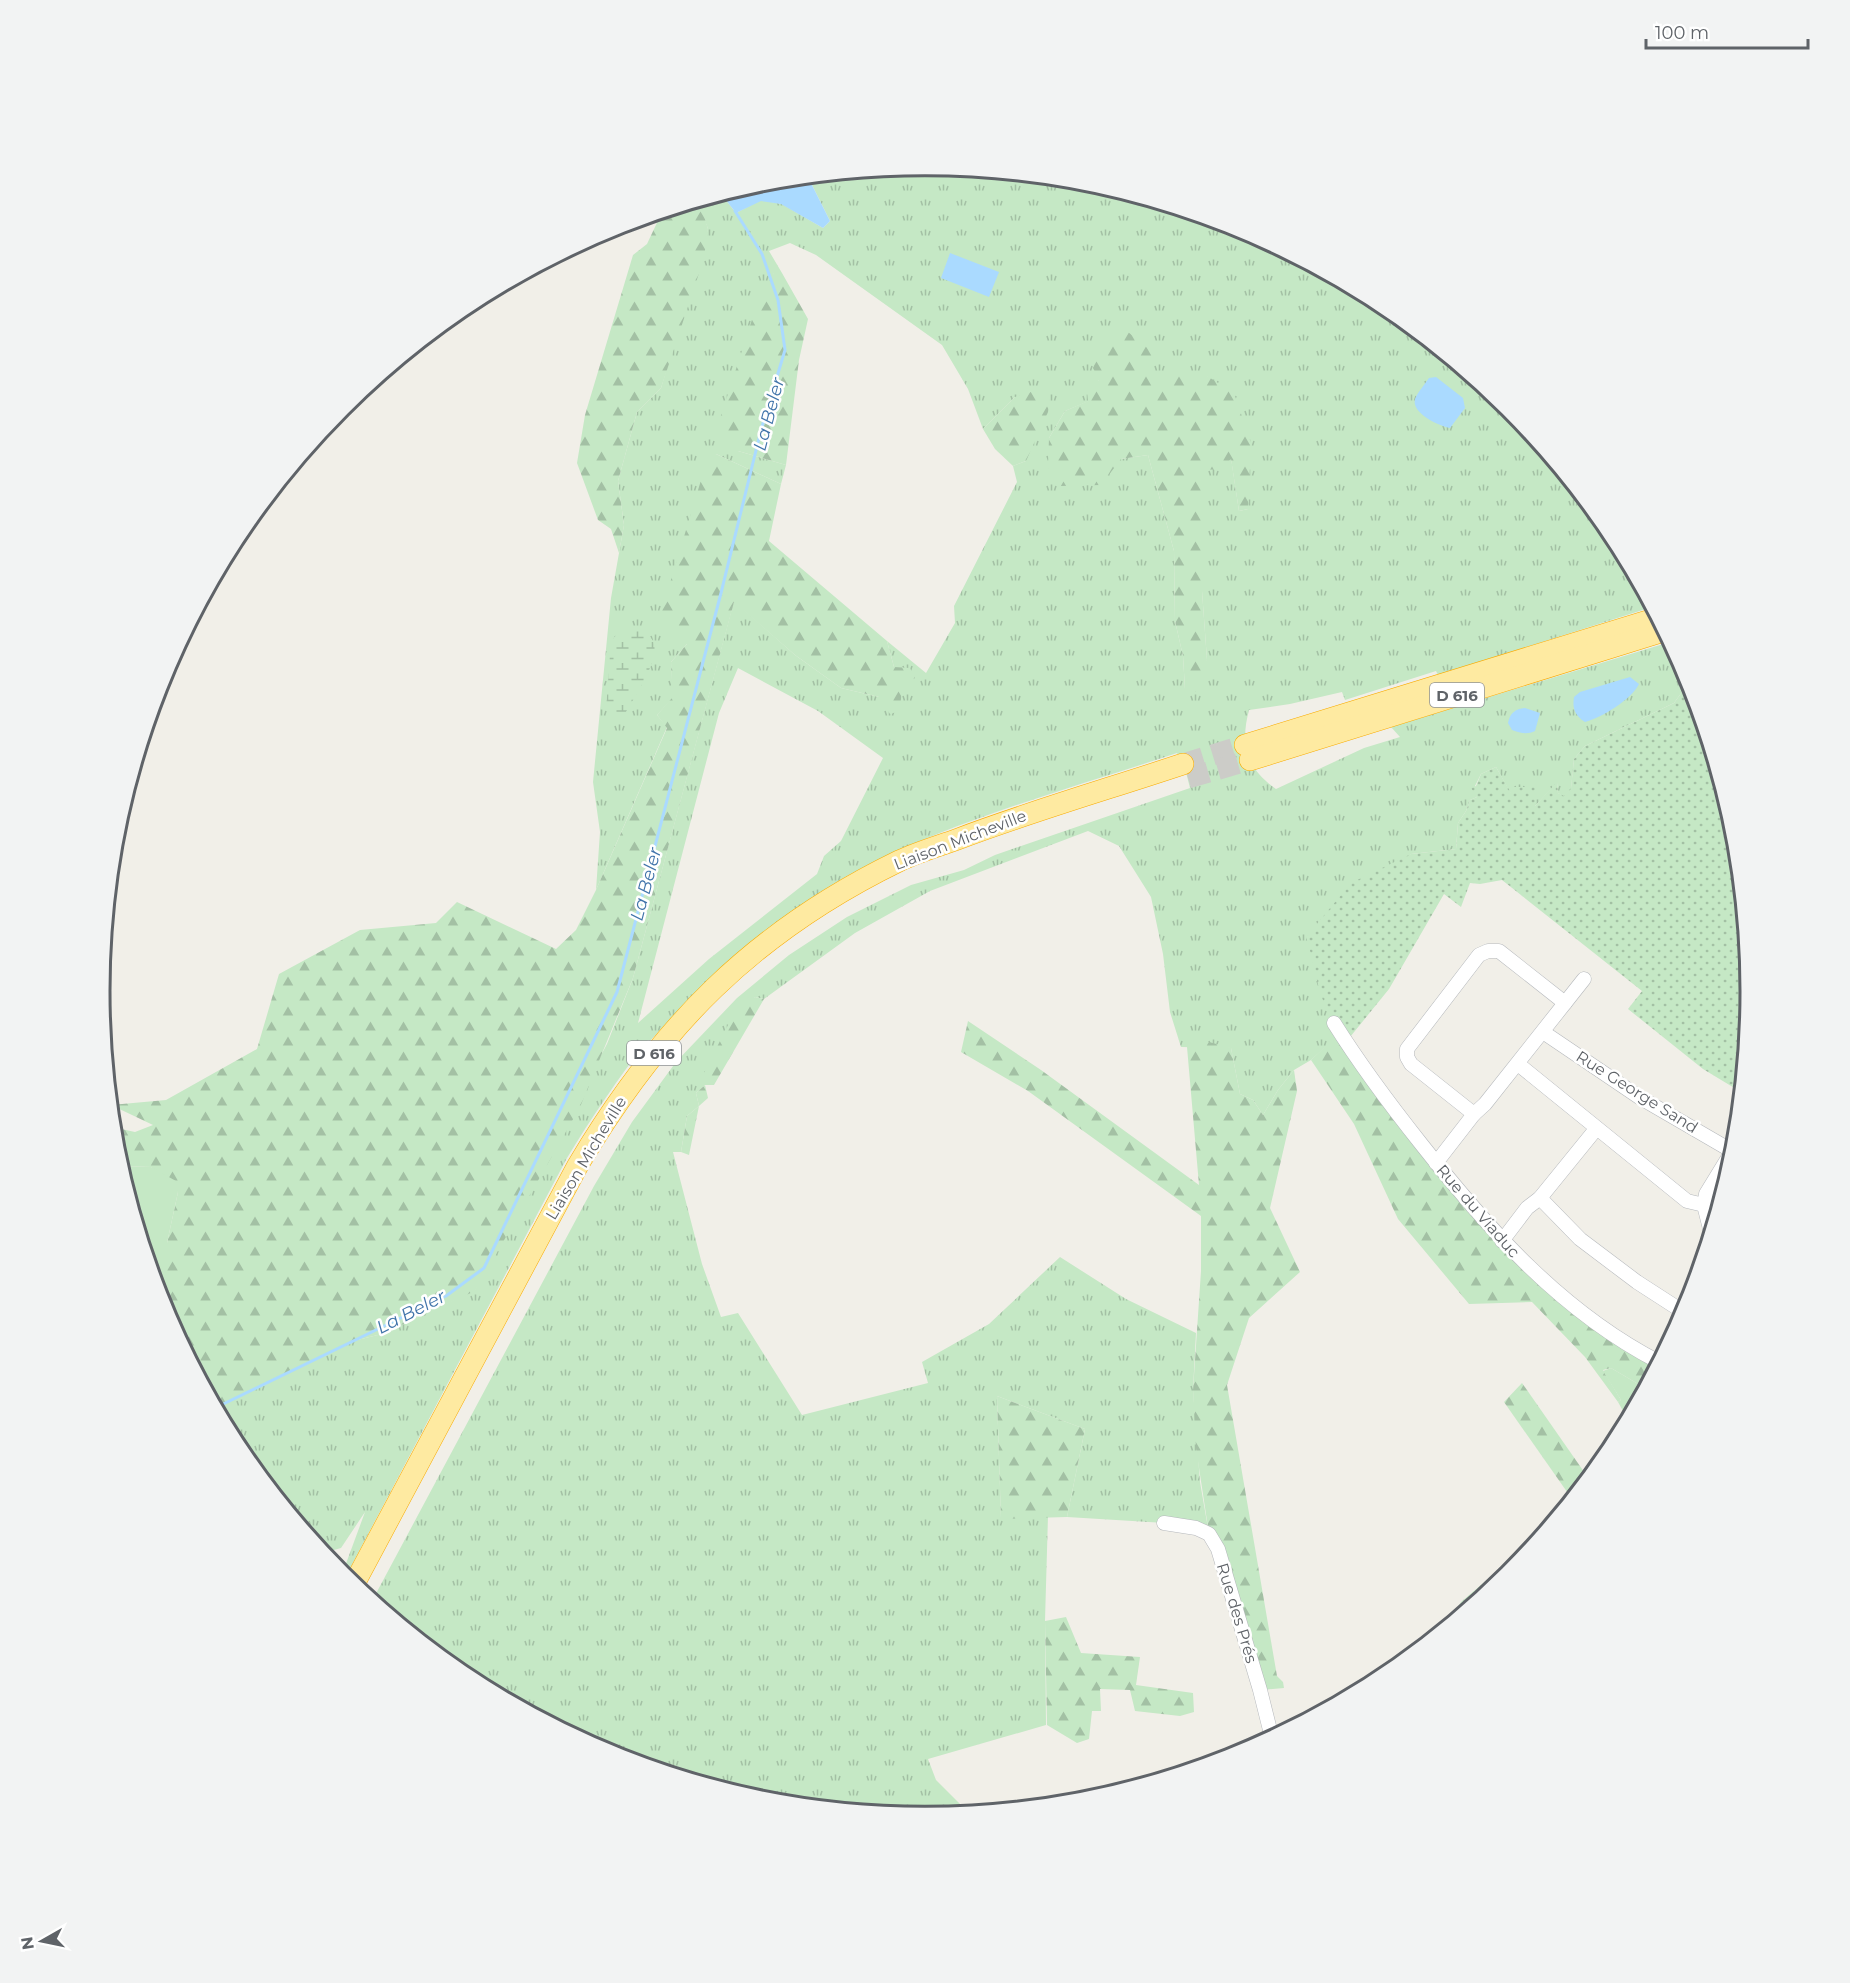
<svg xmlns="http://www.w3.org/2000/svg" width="1850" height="1983" font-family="Montserrat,sans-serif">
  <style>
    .grass { fill: url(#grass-tufts); fill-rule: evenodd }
    .forest { fill: url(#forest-firs) }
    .wetland { fill: url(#wetland-marsh) }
    .park { fill: url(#park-dots) }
    .garden { fill: #c5e8c5 }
    .water { fill: #aadaff }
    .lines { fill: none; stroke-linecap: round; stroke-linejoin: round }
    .stream { stroke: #aadaff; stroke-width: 3 }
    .trunk-tunnel { stroke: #ccccc8; stroke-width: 21; stroke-dasharray: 21 10; stroke-linecap: butt }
    .minor-casing { stroke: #b5b8bc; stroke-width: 15 }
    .trunk-casing { stroke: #f9ab00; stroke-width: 22 }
    .minor { stroke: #fff; stroke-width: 14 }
    .trunk { stroke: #feeaa1; stroke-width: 21 }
    .labels { text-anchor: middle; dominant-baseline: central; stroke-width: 5; stroke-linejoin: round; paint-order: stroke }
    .shield { fill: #fff; stroke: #8f9295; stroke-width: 1.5 }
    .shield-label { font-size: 15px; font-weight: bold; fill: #5f6368 }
    .street-label { font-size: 16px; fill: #5f6368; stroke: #fff }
    .water-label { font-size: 18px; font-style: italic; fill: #4174aa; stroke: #fff }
    .rim { fill: none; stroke: #5f6368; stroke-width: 3 }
  </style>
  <defs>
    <pattern id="grass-tufts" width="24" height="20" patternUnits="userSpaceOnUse" patternTransform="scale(1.5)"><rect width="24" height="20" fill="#c5e8c5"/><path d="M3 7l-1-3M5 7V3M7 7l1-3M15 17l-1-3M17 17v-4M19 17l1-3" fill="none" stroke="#a3c0a4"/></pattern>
    <pattern id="forest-firs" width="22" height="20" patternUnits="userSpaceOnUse" patternTransform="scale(1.5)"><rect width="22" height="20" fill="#c5e8c5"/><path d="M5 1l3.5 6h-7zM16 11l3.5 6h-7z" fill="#a3c0a4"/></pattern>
    <pattern id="wetland-marsh" width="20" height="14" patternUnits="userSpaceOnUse" patternTransform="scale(1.5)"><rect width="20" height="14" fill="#c5e8c5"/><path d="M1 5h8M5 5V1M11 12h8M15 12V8" fill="none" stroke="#a3c0a4"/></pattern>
    <pattern id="park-dots" width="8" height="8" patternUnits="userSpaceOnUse" patternTransform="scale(1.5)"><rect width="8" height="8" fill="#c5e8c5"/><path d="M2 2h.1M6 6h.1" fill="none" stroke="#a3c0a4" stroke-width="1.8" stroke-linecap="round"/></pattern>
  </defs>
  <rect width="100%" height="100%" fill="#f1efe8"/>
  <path class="grass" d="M925,166L1086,181L1241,229L1384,305L1509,408L1612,533L1652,607L1438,675L1436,671L1345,700L1342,692L1290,704L1249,710C1240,744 1246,768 1276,789L1364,748L1400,737L1391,727L1670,642L1690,681L1674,703L1585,746L1574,759L1571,789L1564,797L1558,793L1557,783L1535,806L1511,794L1496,767L1481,774L1475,786L1477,797L1470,800L1466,811L1458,823L1456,849L1411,854L1316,967C1321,992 1328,1013 1341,1035L1331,1042L1311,1060L1294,1070L1278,1090L1263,1115L1253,1100L1240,1094L1231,1048L1181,1047L1170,1012L1163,954L1151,897L1119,846L1088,831L930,891L855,933L764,999L755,997L705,1085L696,1093L699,1106L687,1116L681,1152H673L702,1264L721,1317L738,1313L802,1415L928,1383L922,1362L989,1324L1060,1257L1126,1299L1196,1333L1193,1390L1200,1482L1209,1534L1165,1523L1067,1517L1085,1429L997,1396L1001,1518L1048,1516L1045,1621L1046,1725L928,1759L936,1780L969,1813L925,1817L764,1802L609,1754L466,1678L372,1601L594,1186L632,1122L676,1062L737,998L789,955L847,917L911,885L964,870L995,855L1190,788L1186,772L1177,753C1084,784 987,811 897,851C801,893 719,964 650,1041L648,1040C618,1078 592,1117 567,1158L348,1572L344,1569L365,1512L341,1548L334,1550L316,1538L308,1536L238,1450L215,1408L353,1341L382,1334L475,1290L607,1044L633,978L734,601L795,655L841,688L879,697L894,667L887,641L926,673L955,623L954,606L1017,482L1013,466L1026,461L1015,397L983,429L968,389L942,345L816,255L790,243L769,251L782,273H774L738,451L786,465L781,484L716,454L687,644L671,662L673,698L657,715L667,727L596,890L600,832L593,782L611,598L624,525L618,481L637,412L661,388L708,229L698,201L721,194L736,213L761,200L782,204L823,228L830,221L808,177ZM1149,376H1207L1248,509L1239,511L1231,458L1202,468V591L1207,660L1185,689L1183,656L1175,621L1174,551L1148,455L1121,459L1049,438L1065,411L1089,401L1099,380ZM738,668L818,711L883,758L841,841L824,856L817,874L709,959L638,1023L719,713Z"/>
  <g class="forest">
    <polygon points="700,202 708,229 704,258 661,388 637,412 618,481 624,525 619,553 611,529 598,520 577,463 585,415 633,255 647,244 662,212"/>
    <polygon points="774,273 782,273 808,319 799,360 786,465 738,451 715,434 759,298"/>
    <polygon points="1128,332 1150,350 1155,363 1150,376 1207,376 1234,393 1251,443 1248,509 1239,511 1231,459 1219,470 1202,469 1202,591 1207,660 1202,690 1191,693 1185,689 1183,656 1175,621 1174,551 1148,455 1121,459 1101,485 1060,486 1048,467 1049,438 1065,411 1088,401 1087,391 1099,380 1093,368 1099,347 1112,334"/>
    <polygon points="1037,390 1050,394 1048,412 1026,461 1013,466 995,449 983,429 1015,397"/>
    <polygon points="716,454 781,484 769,541 887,641 894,667 910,668 915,678 902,686 900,711 890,714 879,697 841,688 795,655 734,602 633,978 580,1107 475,1291 382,1334 353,1341 215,1408 167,1317 167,1243 178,1192 151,1167 119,1166 115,1152 112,1127 135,1132 153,1125 111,1105 166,1100 257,1049 279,974 360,930 436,923 457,902 556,949 576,930 596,890 667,728 657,715 672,698 671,662 687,644 658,623 708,457"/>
    <polygon points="755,997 764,999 714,1085 705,1085 708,1098 699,1106 689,1155 681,1152 687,1116 699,1106 696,1093 705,1085 704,1073 731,1019"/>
    <polygon points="968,1021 1041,1070 1199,1185 1187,1047 1209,1042 1231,1048 1240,1094 1253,1100 1263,1115 1278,1090 1294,1070 1297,1091 1270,1208 1300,1272 1249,1318 1227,1385 1277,1676 1283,1682 1284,1688 1260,1690 1209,1534 1196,1448 1193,1390 1201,1271 1201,1216 1028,1091 961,1052"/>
    <polygon points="1341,1035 1527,1266 1659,1362 1645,1388 1611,1368 1603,1370 1621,1400 1618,1402 1585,1357 1532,1302 1469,1304 1398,1219 1354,1124 1311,1060 1331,1041"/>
    <polygon points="1522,1383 1589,1479 1572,1499 1504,1402"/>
    <polygon points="997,1396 1085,1429 1067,1517 1001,1519"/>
    <polygon points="1549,1527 1509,1576 1445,1629 1461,1602"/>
    <polygon points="1066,1617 1081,1653 1140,1657 1136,1685 1193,1693 1194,1712 1180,1716 1135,1711 1130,1690 1100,1689 1101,1711 1092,1711 1089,1739 1077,1743 1047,1725 1045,1621"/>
  </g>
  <path class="wetland" d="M632,627C637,630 645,632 649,636C668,651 633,698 625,714H612L606,710L611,641L618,633Z"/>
  <path class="park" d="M1690,681L1735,831L1751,991L1741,1092L1703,1069L1628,1009L1642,991L1502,880L1480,884L1470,883L1461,907L1444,894L1389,989L1346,1042C1336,1026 1326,1010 1320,992C1315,973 1312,955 1306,937L1351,883L1411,854L1456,849L1458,823L1466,811L1470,800L1477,797L1471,788L1476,786L1481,774L1496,767L1511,793L1514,787H1535V806L1557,782L1558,793L1564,796L1571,788L1574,759L1585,746L1674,703Z"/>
  <g class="garden">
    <polygon points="119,1166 151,1167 176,1181 178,1192 167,1243 167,1317 162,1307"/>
    <polygon points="1611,1368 1645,1388 1628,1420 1618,1402 1621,1400 1603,1371"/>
  </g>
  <g class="water">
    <polygon points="808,177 830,221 823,228 781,204 761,201 736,213 721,194 764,181"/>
    <polygon points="950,253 999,272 989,297 941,278"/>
    <path d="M1436,377L1463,398L1465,408L1450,428C1439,426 1411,413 1415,399C1418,392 1425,384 1429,378Z"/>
    <path d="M1630,677L1639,684C1632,699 1601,718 1585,722C1575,716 1572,708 1574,697L1580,692Z"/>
    <path d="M1525,708L1540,713L1535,731C1527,735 1520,733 1512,730L1508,723C1510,713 1515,709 1525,708Z"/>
  </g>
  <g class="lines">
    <polyline class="stream" points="215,1408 446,1296 484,1268 617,992 721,593 761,430 785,350 778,300 762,254 735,211"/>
    <g class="trunk-tunnel">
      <polyline points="1183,764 1245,745"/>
      <polyline points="1188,778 1250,760"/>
    </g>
    <defs>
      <g id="minor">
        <polygon points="1488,951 1499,951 1565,1003 1485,1104 1474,1114 1411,1064 1407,1057 1407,1049 1479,955"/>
        <polyline points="1565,1003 1584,979"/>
        <path d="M1334,1023C1361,1066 1391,1106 1422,1145C1489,1230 1562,1312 1659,1362"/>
        <polyline points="1543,1032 1639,1097 1732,1151"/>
        <polyline points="1518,1064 1687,1201 1704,1205"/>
        <polyline points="1436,1163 1474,1114"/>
        <polyline points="1540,1198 1580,1239 1637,1282 1685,1313"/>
        <polyline points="1711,1233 1704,1205 1706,1194 1736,1145"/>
        <polyline points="1502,1241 1527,1208 1540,1198 1596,1129"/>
        <polyline points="1164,1523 1196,1528 1209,1534 1218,1549 1260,1690 1272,1738"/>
      </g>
      <g id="trunk">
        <polyline points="1245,745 1657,618"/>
        <polyline points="1250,760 1664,631"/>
        <path d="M353,1586L578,1165C660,1027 753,932 899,861C918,852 939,846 958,839C1032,811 1108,789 1183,764"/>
      </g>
    </defs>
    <use href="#minor" class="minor-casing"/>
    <use href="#trunk" class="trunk-casing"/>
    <use href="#minor" class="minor"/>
    <use href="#trunk" class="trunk"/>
  </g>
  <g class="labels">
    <g class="shield">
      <rect x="1430" y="683" width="54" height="24" rx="4.5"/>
      <rect x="627" y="1041" width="54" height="24" rx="4.5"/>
    </g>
    <g class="shield-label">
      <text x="1457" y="695">D 616</text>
      <text x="654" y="1053">D 616</text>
    </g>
    <g class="street-label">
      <text transform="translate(960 840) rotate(-21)">Liaison Micheville</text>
      <text transform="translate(1637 1092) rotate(32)">Rue George Sand</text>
      <text transform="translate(586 1158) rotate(-59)">Liaison Micheville</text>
      <text transform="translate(1478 1211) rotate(49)">Rue du Viaduc</text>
      <text transform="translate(1237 1613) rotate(73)">Rue des Prés</text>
    </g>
    <g class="water-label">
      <text transform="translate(769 414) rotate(-75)">La Beler</text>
      <text transform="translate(646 884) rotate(-75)">La Beler</text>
      <text transform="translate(411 1312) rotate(-27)">La Beler</text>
    </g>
  </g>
  <path d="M0 0H1850V1983H0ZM110 991a815 815 0 1 1 1630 0a815 815 0 1 1-1630 0Z" fill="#f2f3f3" fill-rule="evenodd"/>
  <path class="rim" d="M110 991a815 815 0 1 1 1630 0a815 815 0 1 1-1630 0Z"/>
  <g transform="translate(42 1941) rotate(261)" stroke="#ffffff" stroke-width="4.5" paint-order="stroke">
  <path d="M0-4.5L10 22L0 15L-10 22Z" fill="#5f6368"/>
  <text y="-9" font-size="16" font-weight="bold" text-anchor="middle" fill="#5f6368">N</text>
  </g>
  <path d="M1646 39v9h162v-9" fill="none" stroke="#5f6368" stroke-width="3"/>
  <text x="1655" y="39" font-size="18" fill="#5f6368" stroke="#ffffff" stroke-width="4.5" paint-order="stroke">100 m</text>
</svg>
